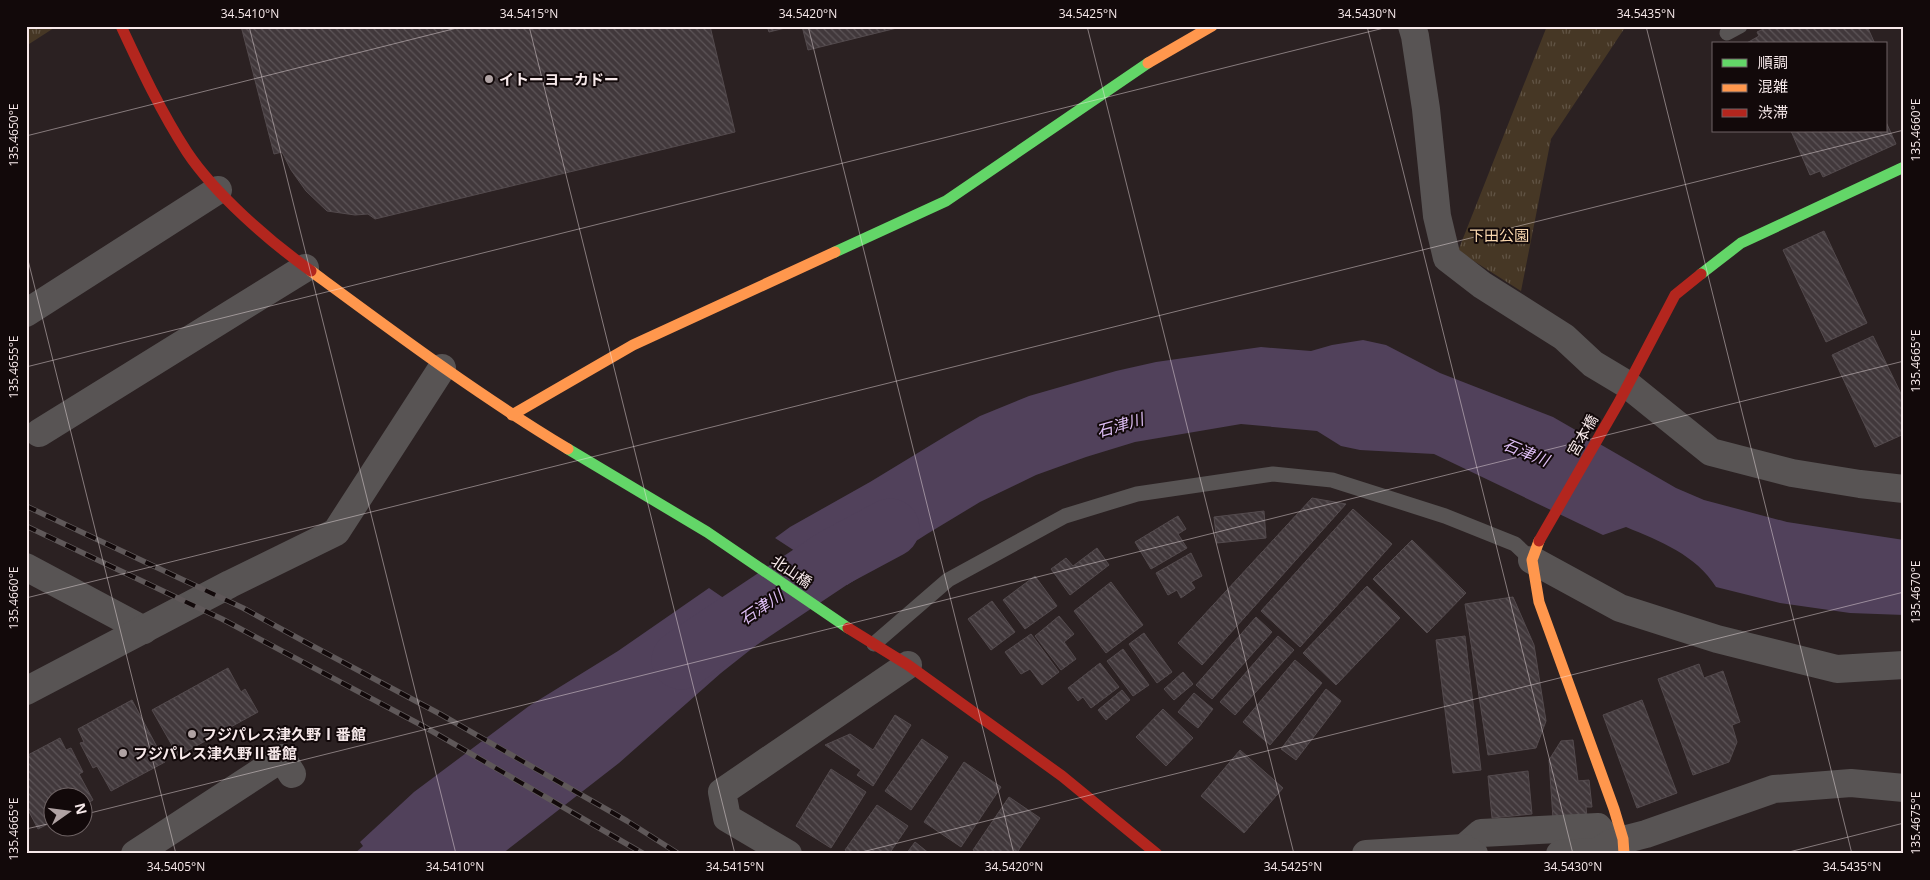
<svg xmlns="http://www.w3.org/2000/svg" width="1930" height="880" font-family="'Open Sans','Noto Sans JP',sans-serif">
  <style>
    .park { fill: url(#park-tufts) }
    .water { fill: #51415b }
    .lines { fill: none; stroke-linecap: round; stroke-linejoin: round }
    .river { stroke: #51415b; stroke-width: 59 }
    .building { fill: url(#building-back-hatch); stroke: #534a4d }
    .lane { stroke: #585454; stroke-width: 15 }
    .street { stroke: #585454; stroke-width: 28 }
    .fast { stroke: #63d668; stroke-width: 11 }
    .slow { stroke: #ff974d; stroke-width: 11 }
    .jam { stroke: #b3261e; stroke-width: 11 }
    .rail-casing { stroke: #5f5859; stroke-width: 5.5 }
    .rail { stroke: #12090a; stroke-width: 4; stroke-dasharray: 11; stroke-linecap: butt }
    .ticks { fill: none; stroke: #f7e9ea; stroke-width: 1; stroke-opacity: 0.45 }
    .poi-dot { fill: #b0a3a4; stroke: #12090a; stroke-width: 2 }
    .labels { text-anchor: middle; dominant-baseline: central; stroke-width: 4; stroke-linejoin: round; paint-order: stroke }
    .poi-label { font-size: 15px; font-weight: bold; fill: #f7e9ea; stroke: #12090a; text-anchor: start }
    .park-label { font-size: 15px; fill: #fad8af; stroke: #12090a }
    .street-label { font-size: 15px; fill: #f7e9ea; stroke: #12090a }
    .water-label { font-size: 16px; font-style: italic; fill: #dcbdf3; stroke: #12090a }
    .neatline { fill: none; stroke: #f7e9ea; stroke-width: 2 }
    .ticks-label { font-size: 12px; text-anchor: middle; fill: #f7e9ea }
  </style>
  <defs>
    <pattern id="park-tufts" width="24" height="20" patternUnits="userSpaceOnUse" patternTransform="scale(1.25)"><rect width="24" height="20" fill="#463725"/><path d="M3 7l-1-3M5 7V3M7 7l1-3M15 17l-1-3M17 17v-4M19 17l1-3" fill="none" stroke="#615445"/></pattern>
    <pattern id="building-back-hatch" width="6" height="6" patternUnits="userSpaceOnUse" patternTransform="scale(1.25)"><rect width="6" height="6" fill="#41383b"/><path d="M-1 5l2 2M0 0l6 6M5-1l2 2" fill="none" stroke="#5d5558"/></pattern>
  </defs>
  <rect width="100%" height="100%" fill="#2b2122"/>
  <g class="park">
    <polygon points="26,26 57,26 26,46"/>
    <polygon points="1547,26 1626,26 1551,139 1521,291 1458,251"/>
  </g>
  <g class="water">
    <path d="M1363,340L1386,345L1440,373L1553,417L1676,488L1704,500L1787,522L1904,540V615L1850,613L1780,603L1716,587C1696,555 1660,541 1626,527L1603,535L1434,454L1360,450L1341,446L1317,431L1241,424L1135,442L1086,457L1036,475L980,502L927,534L847,585L775,538L790,527L870,482L949,434L980,416L1029,396L1116,371L1156,362L1261,347L1311,351L1332,345Z"/>
    <polygon points="709,588 773,632 721,673 619,763 502,854 354,854 363,846 360,842 414,792 529,706 618,651"/>
  </g>
  <g class="lines">
    <polyline class="river" points="681,660 834,558 890,528"/>
  </g>
  <g class="building">
    <polygon points="241,26 710,26 735,132 375,219 368,214 355,215 327,211 306,191 291,170 282,152 274,154"/>
    <polygon points="767,26 793,26 769,32"/>
    <polygon points="802,26 905,26 808,50"/>
    <polygon points="1770,26 1867,26 1875,44 1745,44 1759,36 1757,32"/>
    <polygon points="1886,122 1896,144 1823,177 1820,171 1810,175 1791,131 1886,131"/>
    <polygon points="1824,231 1867,323 1826,342 1783,250"/>
    <polygon points="1873,336 1904,400 1904,434 1875,447 1832,355"/>
    <polygon points="1312,498 1346,504 1202,665 1178,643"/>
    <polygon points="1353,509 1392,544 1300,647 1261,611"/>
    <polygon points="1264,511 1266,538 1217,543 1214,517"/>
    <polygon points="1178,516 1186,529 1178,534 1187,548 1151,569 1135,542"/>
    <polygon points="1412,540 1466,593 1427,633 1373,579"/>
    <polygon points="1097,548 1109,565 1070,595 1051,569 1066,558 1073,566"/>
    <polygon points="1191,553 1202,576 1191,582 1195,588 1181,598 1177,590 1168,595 1156,573"/>
    <polygon points="1035,576 1057,606 1025,629 1003,600"/>
    <polygon points="1111,582 1143,625 1106,653 1074,611"/>
    <polygon points="1367,586 1400,618 1336,685 1303,653"/>
    <polygon points="1513,597 1534,645 1546,721 1536,748 1488,755 1465,604"/>
    <polygon points="992,601 1015,632 991,650 968,619"/>
    <polygon points="1059,616 1074,634 1064,642 1076,659 1061,670 1035,636"/>
    <polygon points="1256,617 1272,632 1212,699 1196,685"/>
    <polygon points="1144,633 1172,672 1157,683 1129,644"/>
    <polygon points="1031,634 1059,672 1042,685 1030,669 1021,674 1005,652"/>
    <polygon points="1278,636 1294,650 1235,715 1220,702"/>
    <polygon points="1465,636 1481,770 1453,773 1436,640"/>
    <polygon points="1123,649 1149,685 1133,696 1107,661"/>
    <polygon points="1295,660 1322,683 1270,745 1243,722"/>
    <polygon points="1100,663 1119,687 1091,708 1083,697 1078,701 1068,688"/>
    <polygon points="1699,664 1704,678 1723,671 1740,722 1732,725 1737,742 1729,762 1693,775 1658,679"/>
    <polygon points="228,668 241,692 245,689 258,712 178,756 152,710"/>
    <polygon points="1183,672 1193,684 1174,700 1164,689"/>
    <polygon points="1326,689 1341,701 1296,760 1281,749"/>
    <polygon points="1122,690 1130,700 1106,720 1098,710"/>
    <polygon points="1194,693 1213,709 1198,728 1178,712"/>
    <polygon points="132,700 165,762 111,791 97,766 93,768 80,743 84,742 78,729"/>
    <polygon points="1642,700 1677,793 1637,808 1603,715"/>
    <polygon points="1163,709 1193,738 1166,766 1136,737"/>
    <polygon points="895,715 911,725 873,786 857,775 861,770 825,745 850,734 873,750"/>
    <polygon points="60,738 66,750 71,748 83,772 79,774 93,800 82,806 82,798 52,798 52,822 38,829 26,806 26,756"/>
    <polygon points="922,739 948,757 911,810 885,791"/>
    <polygon points="1573,740 1578,781 1589,780 1592,807 1586,807 1587,817 1553,819 1549,760 1561,741"/>
    <polygon points="1240,750 1283,788 1244,833 1201,796"/>
    <polygon points="964,762 1001,787 961,847 924,822"/>
    <polygon points="831,769 866,792 831,848 796,826"/>
    <polygon points="1528,771 1532,814 1492,818 1488,776"/>
    <polygon points="1009,797 1040,818 1016,854 979,854 973,850"/>
    <polygon points="877,805 908,826 889,854 850,854 845,850"/>
    <polygon points="915,842 930,854 906,854"/>
  </g>
  <g class="lines">
    <g class="lane">
      <polyline points="1727,33 1740,26"/>
      <polyline points="874,644 948,580 1065,516 1137,494 1273,474 1332,480 1445,516 1515,544 1532,560"/>
    </g>
    <g class="street">
      <polyline points="1412,26 1415,36 1426,109 1437,216 1447,258 1482,285 1564,337 1593,364 1628,385 1711,452 1792,473 1860,484 1904,489"/>
      <polyline points="26,313 218,190"/>
      <polyline points="39,433 305,268"/>
      <polyline points="1532,560 1620,608 1717,639 1837,669 1904,665"/>
      <polyline points="26,567 144,630"/>
      <polyline points="26,691 230,584 336,532 442,368"/>
      <polyline points="1464,848 1481,833 1598,827 1611,843"/>
      <polyline points="135,854 282,758 292,774"/>
      <polyline points="788,854 727,818 722,792 908,665"/>
      <polyline points="1366,854 1464,848 1474,854"/>
      <polyline points="1560,854 1597,852 1611,843 1646,834 1774,789 1851,783 1904,788"/>
    </g>
    <g class="fast">
      <polyline points="835,252 946,201 1148,63"/>
      <polyline points="1701,274 1741,243 1904,167"/>
      <polyline points="568,449 707,532 848,628"/>
    </g>
    <g class="slow">
      <polyline points="1148,63 1212,26"/>
      <path d="M311,271C395,333 478,395 568,449"/>
      <polyline points="512,415 633,345 835,252"/>
      <polyline points="1539,541 1532,560 1539,602 1614,809 1623,839 1624,854"/>
    </g>
    <g class="jam">
      <path d="M121,26C141,69 161,112 187,152C215,194 269,241 311,271"/>
      <polyline points="1539,541 1619,402 1675,295 1701,274"/>
      <polyline points="848,628 908,665 1062,776 1157,854"/>
    </g>
    <defs>
      <g id="rail">
        <polyline points="26,506 243,608 307,643 440,714 627,821 679,854"/>
        <polyline points="26,526 222,619 423,726 644,854"/>
      </g>
    </defs>
    <use href="#rail" class="rail-casing"/>
    <use href="#rail" class="rail"/>
  </g>
  <path class="ticks" d="M249,26L456,854M529,26L735,854M808,26L1014,854M1087,26L1294,854M1367,26L1573,854M1646,26L1852,854M26,136L465,26M26,252L176,854M26,367L1392,26M26,598L1904,130M82,815L1904,361M26,829L52,823M854,854L1904,592M1781,854L1904,823"/>
  <g class="poi-dot">
    <circle cx="489" cy="79" r="5"/>
    <circle cx="192" cy="734" r="5"/>
    <circle cx="123" cy="753" r="5"/>
  </g>
  <g class="labels">
    <g class="poi-label">
      <text x="499" y="79">イトーヨーカドー</text>
      <text x="202" y="734">フジパレス津久野Ⅰ番館</text>
      <text x="133" y="753">フジパレス津久野Ⅱ番館</text>
    </g>
    <g class="park-label">
      <text x="1499" y="235">下田公園</text>
    </g>
    <g class="street-label">
      <text transform="translate(1582 435) rotate(-60)">宮本橋</text>
      <text transform="translate(792 571) rotate(34)">北山橋</text>
    </g>
    <g class="water-label">
      <text transform="translate(1120 425) rotate(-16)">石津川</text>
      <text transform="translate(1526 452) rotate(22)">石津川</text>
      <text transform="translate(761 607) rotate(-34)">石津川</text>
    </g>
  </g>
  <rect width="1930" height="880" fill="none" stroke="#12090a" stroke-width="55"/>
  <rect x="1712" y="42" width="175" height="90" fill="#12090a" stroke="#6e6364"/>
  <rect x="1722" y="59" width="25" height="8" fill="#63d668" stroke="#6e6364"/>
  <text x="1758" y="68" font-size="15" fill="#f7e9ea">順調</text>
  <rect x="1722" y="84" width="25" height="8" fill="#ff974d" stroke="#6e6364"/>
  <text x="1758" y="92" font-size="15" fill="#f7e9ea">混雑</text>
  <rect x="1722" y="109" width="25" height="8" fill="#b3261e" stroke="#6e6364"/>
  <text x="1758" y="118" font-size="15" fill="#f7e9ea">渋滞</text>
  <g transform="translate(68 812) rotate(76)"><circle r="24" fill="#12090a" stroke="#6e6364"/>
  <path d="M0-4L9 19L0 12L-9 19Z" fill="#b0a3a4"/>
  <text y="-8" font-size="14" font-weight="bold" text-anchor="middle" fill="#f7e9ea">N</text>
  </g>
  <rect x="28" y="28" width="1874" height="824" class="neatline"/>
  <g class="ticks-label">
    <text x="250" y="18">34.5410°N</text>
    <text x="529" y="18">34.5415°N</text>
    <text x="808" y="18">34.5420°N</text>
    <text x="1088" y="18">34.5425°N</text>
    <text x="1367" y="18">34.5430°N</text>
    <text x="1646" y="18">34.5435°N</text>
    <text transform="translate(1916 130) rotate(-90)" y="4">135.4660°E</text>
    <text transform="translate(14 135) rotate(-90)" y="4">135.4650°E</text>
    <text transform="translate(1916 361) rotate(-90)" y="4">135.4665°E</text>
    <text transform="translate(14 367) rotate(-90)" y="4">135.4655°E</text>
    <text transform="translate(1916 592) rotate(-90)" y="4">135.4670°E</text>
    <text transform="translate(14 598) rotate(-90)" y="4">135.4660°E</text>
    <text transform="translate(1916 823) rotate(-90)" y="4">135.4675°E</text>
    <text transform="translate(14 829) rotate(-90)" y="4">135.4665°E</text>
    <text x="176" y="871">34.5405°N</text>
    <text x="455" y="871">34.5410°N</text>
    <text x="735" y="871">34.5415°N</text>
    <text x="1014" y="871">34.5420°N</text>
    <text x="1293" y="871">34.5425°N</text>
    <text x="1573" y="871">34.5430°N</text>
    <text x="1852" y="871">34.5435°N</text>
  </g>
</svg>
